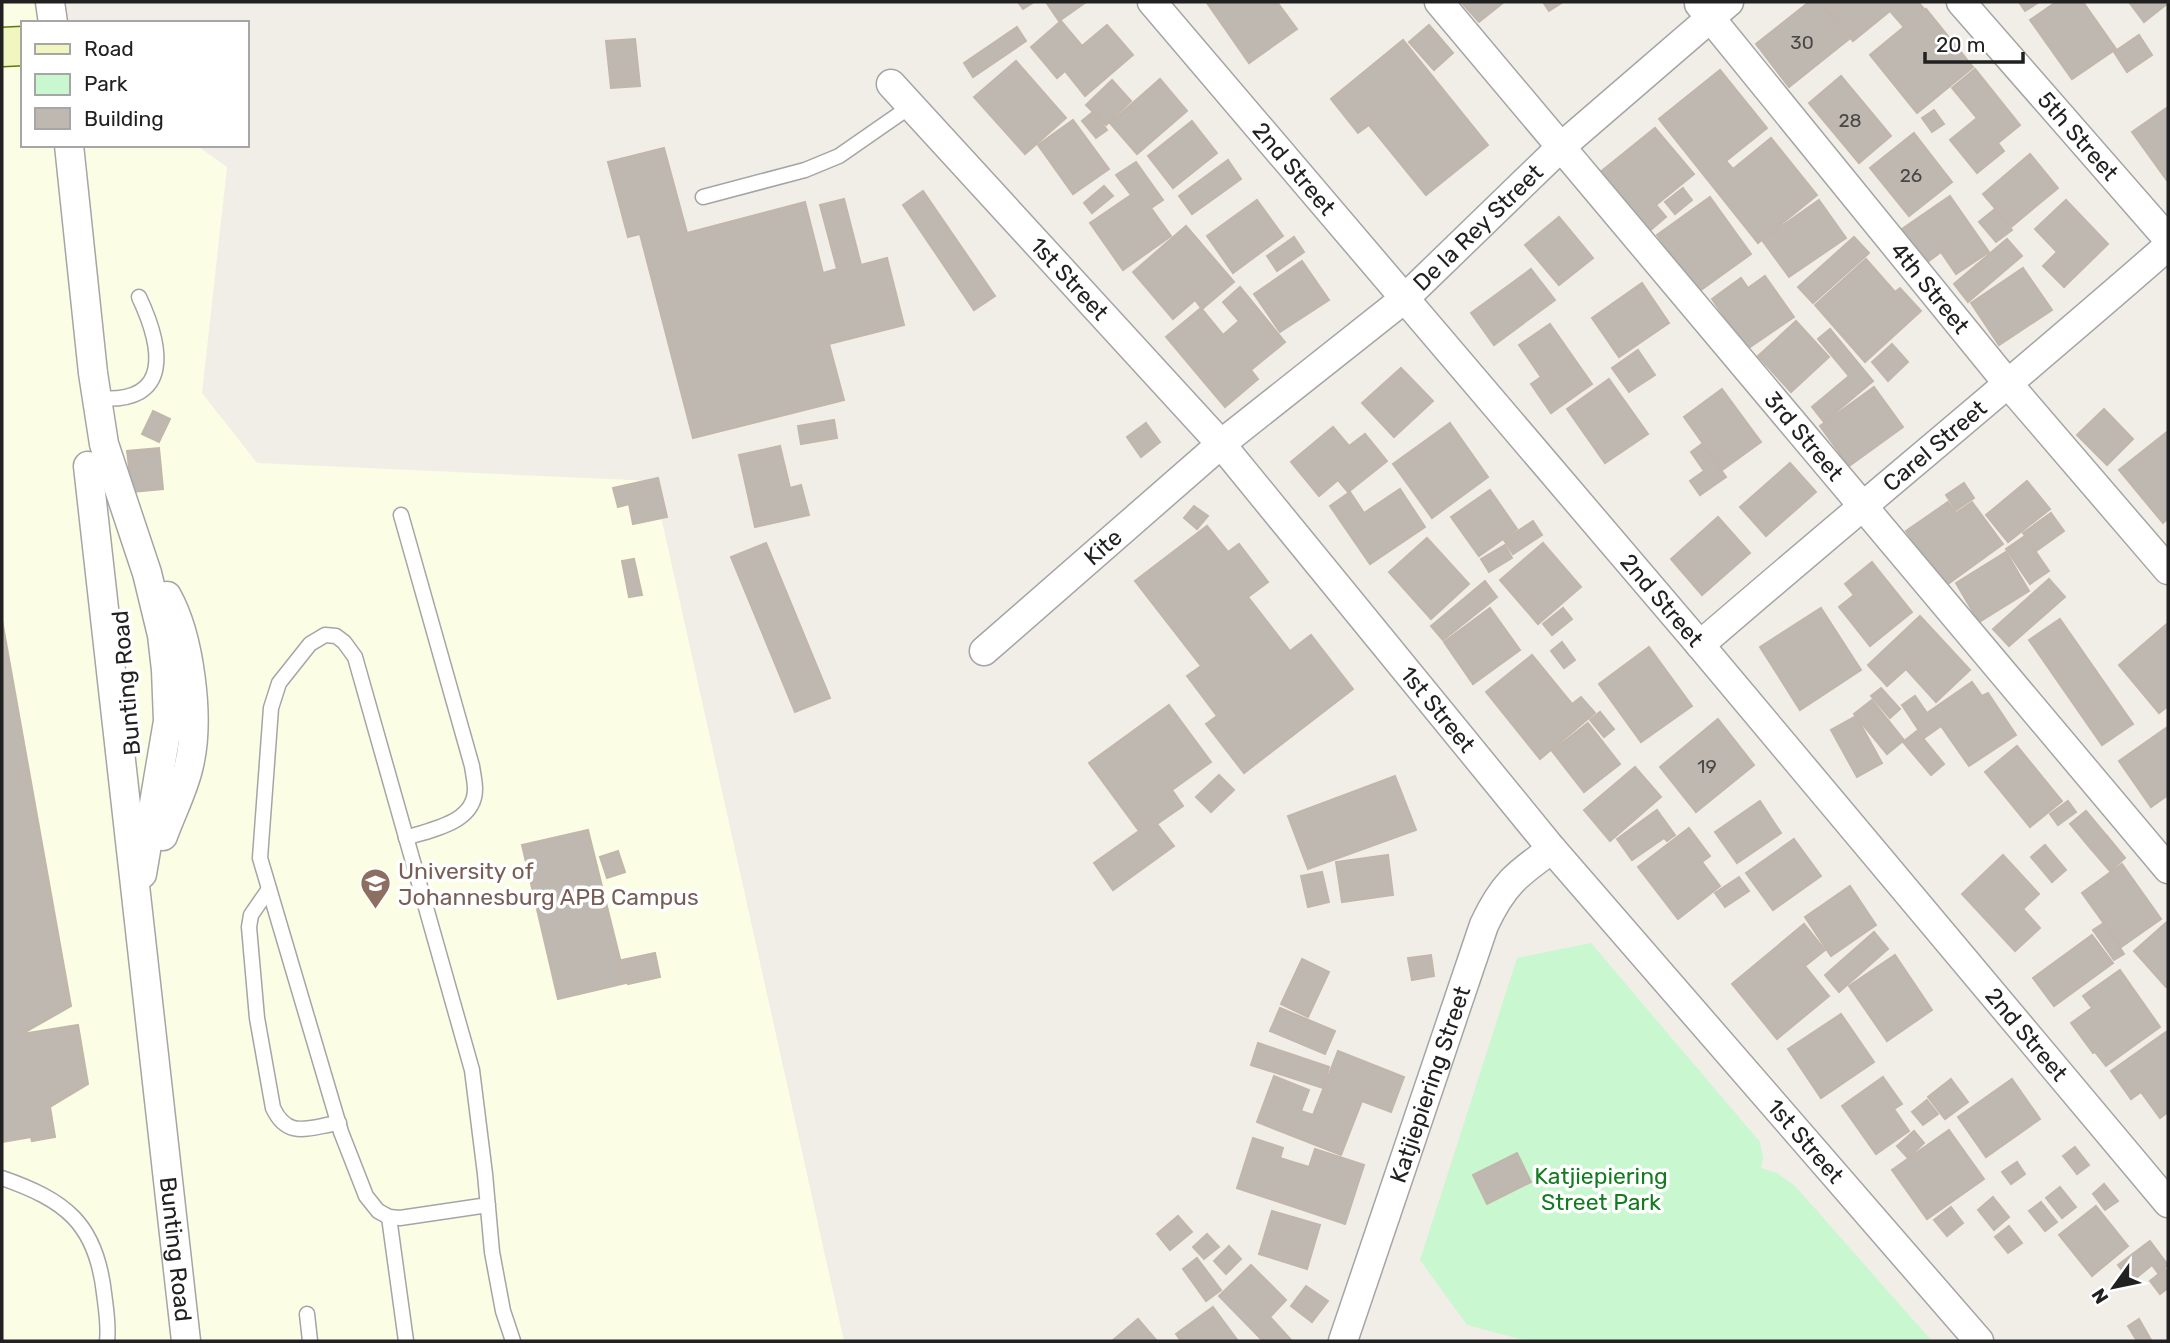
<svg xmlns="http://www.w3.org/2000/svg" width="2170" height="1343" font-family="Rubik,sans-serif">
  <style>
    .education { fill: #fcfde5 }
    .park { fill: #c9f7cf }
    .building { fill: #beb8b1; stroke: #c2b6ab; stroke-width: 2 }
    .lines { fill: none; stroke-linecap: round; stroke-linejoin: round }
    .lane-casing { stroke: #a5a5a5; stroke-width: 17 }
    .street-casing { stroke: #a5a5a5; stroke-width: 31 }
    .secondary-casing { stroke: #65740c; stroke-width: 41 }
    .lane { stroke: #fff; stroke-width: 14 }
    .street { stroke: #fff; stroke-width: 28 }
    .secondary { stroke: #f1f6c1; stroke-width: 38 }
    .labels { text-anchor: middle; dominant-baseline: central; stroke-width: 7; stroke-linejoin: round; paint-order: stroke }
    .number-label { font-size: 19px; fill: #484745 }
    .street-label { font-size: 23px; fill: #212121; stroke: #fff }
    .education-label { font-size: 23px; fill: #785e54; stroke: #fff; text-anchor: start }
    .park-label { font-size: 23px; fill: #137b20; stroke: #fff }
  </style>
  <rect width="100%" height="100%" fill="#f1eee8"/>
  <polygon class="education" points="2,2 48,2 65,23 23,23 23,145 196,145 227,167 202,393 257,463 653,481 844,1341 2,1341"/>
  <polygon class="park" points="1591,943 1760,1142 1763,1158 1761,1168 1777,1173 1795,1186 1932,1341 1528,1341 1467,1325 1420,1260 1517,958"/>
  <g class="building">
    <polygon points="1018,2 1034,2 1023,9"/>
    <polygon points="1046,2 1086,2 1059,21"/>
    <polygon points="1209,2 1277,2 1297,29 1249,63 1207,3"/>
    <polygon points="1461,2 1504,2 1479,22"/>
    <polygon points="1543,2 1563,2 1549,11"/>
    <polygon points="1809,2 1819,2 1849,39 1789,87 1756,44"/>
    <polygon points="1820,2 1918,2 1925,10 1904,27 1890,11 1853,41"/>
    <polygon points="2019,2 2039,2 2025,11"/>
    <polygon points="2056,2 2083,2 2116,49 2072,79 2030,20"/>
    <polygon points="2129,2 2168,2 2168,3 2144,22"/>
    <polygon points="1926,9 1973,67 1917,113 1870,55"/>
    <polygon points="1061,21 1082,46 1107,25 1133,55 1085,96 1065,71 1057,78 1031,47"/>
    <polygon points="1429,25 1453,53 1434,70 1409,42"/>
    <polygon points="1017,27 1026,41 973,77 964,63"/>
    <polygon points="2139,35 2152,55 2127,72 2114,52"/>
    <polygon points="635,39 640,86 611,88 606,41"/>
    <polygon points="1403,40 1488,145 1426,195 1369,125 1358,133 1331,99"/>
    <polygon points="1016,61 1066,118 1025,154 974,97"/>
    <polygon points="1975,69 2020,125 1998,143 2004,151 1977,173 1950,140 1977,118 1952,88"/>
    <polygon points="1720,70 1767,128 1726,161 1733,169 1771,138 1817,195 1758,243 1659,119"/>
    <polygon points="1841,76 1891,136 1859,163 1809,103"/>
    <polygon points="1160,79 1187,111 1137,154 1110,123"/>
    <polygon points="1112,80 1131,101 1106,125 1086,105"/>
    <polygon points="2168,107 2168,182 2132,132"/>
    <polygon points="1934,110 1944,124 1932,132 1922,118"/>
    <polygon points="1093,112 1107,130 1096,138 1082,121"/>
    <polygon points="1073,120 1109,169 1073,194 1038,145"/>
    <polygon points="1192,121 1217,153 1173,188 1148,156"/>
    <polygon points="1655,128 1694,174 1656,205 1666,217 1647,233 1598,174"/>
    <polygon points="1914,133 1952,182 1909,216 1870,168"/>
    <polygon points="664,148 687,233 805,202 823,273 837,269 820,205 844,199 861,265 887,258 904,325 829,344 844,400 693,438 640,234 628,237 608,162"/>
    <polygon points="2030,154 2058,188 2011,227 1983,194"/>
    <polygon points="1228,160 1241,179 1192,214 1179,196"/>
    <polygon points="1136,162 1163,200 1151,208 1171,236 1123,270 1090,223 1131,195 1116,175"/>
    <polygon points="1104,186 1113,196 1092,213 1084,203"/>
    <polygon points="1683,188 1692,200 1675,214 1665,202"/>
    <polygon points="923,191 995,296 974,310 903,205"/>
    <polygon points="1950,196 1989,252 1956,274 1941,252 1926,263 1902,229"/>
    <polygon points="1710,197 1751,254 1698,292 1657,235"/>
    <polygon points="1257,200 1283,236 1233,273 1207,236"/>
    <polygon points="1819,200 1846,238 1789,277 1762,240"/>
    <polygon points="2066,200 2108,244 2064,287 2043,266 2057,252 2035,229"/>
    <polygon points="1995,209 2012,230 1996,242 1979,222"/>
    <polygon points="1559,217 1593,258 1559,285 1525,245"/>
    <polygon points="1186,226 1234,282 1202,309 1195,300 1173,319 1133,272"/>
    <polygon points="1294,237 1304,252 1277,271 1267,256"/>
    <polygon points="1854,237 1869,253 1813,303 1798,287"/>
    <polygon points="2007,239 2022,256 1968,302 1954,284"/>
    <polygon points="1866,259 1895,292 1900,288 1921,311 1865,362 1815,305"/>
    <polygon points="1302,261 1329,300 1280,332 1254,294"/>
    <polygon points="2023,268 2052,310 1999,345 1971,303"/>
    <polygon points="1531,269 1555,300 1494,345 1471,313"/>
    <polygon points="1765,276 1794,317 1747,349 1712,299 1741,278 1748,288"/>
    <polygon points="1642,283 1669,323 1619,357 1592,318"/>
    <polygon points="1240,287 1285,342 1251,370 1258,379 1225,407 1166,337 1201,308 1223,335 1239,321 1223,302"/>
    <polygon points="1796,321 1829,357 1791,392 1758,356"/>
    <polygon points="1550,324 1592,384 1551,413 1531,384 1541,377 1519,345"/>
    <polygon points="1830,329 1873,381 1824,422 1812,407 1849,376 1818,339"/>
    <polygon points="1892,344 1908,362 1888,381 1872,362"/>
    <polygon points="1638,350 1655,375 1629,392 1612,368"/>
    <polygon points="1401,368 1433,401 1394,437 1362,403"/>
    <polygon points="1609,379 1648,434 1605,463 1567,409"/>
    <polygon points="1874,387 1903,427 1849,466 1820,426"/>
    <polygon points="1722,389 1761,442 1722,470 1684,417"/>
    <polygon points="2104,409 2133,439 2107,465 2077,435"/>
    <polygon points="153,411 170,419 159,442 142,434"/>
    <polygon points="834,420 837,438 801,444 798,426"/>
    <polygon points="1146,423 1160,442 1141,457 1127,437"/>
    <polygon points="1450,423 1488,477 1432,518 1393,464"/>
    <polygon points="1333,427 1349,446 1365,434 1387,461 1348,492 1338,480 1319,496 1291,462"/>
    <polygon points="2168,431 2168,518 2163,523 2119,470"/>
    <polygon points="1702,444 1726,477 1700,495 1690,481 1704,471 1691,452"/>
    <polygon points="780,446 790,488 801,485 809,515 755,527 739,455"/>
    <polygon points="159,448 163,489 132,492 127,451"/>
    <polygon points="1790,463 1816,492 1766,536 1740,507"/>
    <polygon points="658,478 667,517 633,524 629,504 618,507 613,488"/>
    <polygon points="2027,481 2050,509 2008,542 1986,515"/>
    <polygon points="1964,483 1974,498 1956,510 1946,495"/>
    <polygon points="1400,489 1425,527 1370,564 1330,506 1350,492 1364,513"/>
    <polygon points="1490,490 1517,529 1479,556 1451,517"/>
    <polygon points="1948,502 1956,513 1972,502 2003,544 1945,586 1906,531"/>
    <polygon points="1194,506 1208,516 1197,529 1184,518"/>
    <polygon points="2051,513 2064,531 2036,551 2023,533"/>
    <polygon points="1718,517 1750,553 1702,595 1671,559"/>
    <polygon points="1533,521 1542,535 1513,554 1504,540"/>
    <polygon points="1207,526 1228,552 1239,544 1268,582 1248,597 1290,651 1311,635 1353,689 1244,773 1206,724 1217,716 1187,676 1201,666 1135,581"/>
    <polygon points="2025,536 2049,571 2030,584 2006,549"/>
    <polygon points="1427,538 1469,584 1431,619 1389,572"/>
    <polygon points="766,543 830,698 795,712 731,557"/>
    <polygon points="1543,543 1581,587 1538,624 1500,580"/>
    <polygon points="1505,545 1512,558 1489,572 1481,559"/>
    <polygon points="2006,552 2029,591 1979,622 1956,583"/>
    <polygon points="634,559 642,595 629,597 622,561"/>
    <polygon points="1872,562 1912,612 1870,646 1839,607 1854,595 1845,584"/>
    <polygon points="2049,579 2065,597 2009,646 1993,629"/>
    <polygon points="1485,581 1497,597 1443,640 1431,626"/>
    <polygon points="1490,608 1520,650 1473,684 1444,642"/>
    <polygon points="1563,608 1572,619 1552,635 1543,624"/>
    <polygon points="1821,608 1861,670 1800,710 1760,647"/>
    <polygon points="1920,616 1970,670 1936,702 1906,669 1887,686 1868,665"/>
    <polygon points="2060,619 2133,724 2102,745 2029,640"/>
    <polygon points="2,620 71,1006 22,1034 78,1025 88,1084 50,1107 55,1137 32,1141 31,1137 2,1142"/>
    <polygon points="2168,623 2168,706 2159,713 2119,665"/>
    <polygon points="1562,642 1575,660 1564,668 1551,651"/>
    <polygon points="1649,647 1692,706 1641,742 1599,684"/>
    <polygon points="1532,655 1572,704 1581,697 1595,713 1540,759 1486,692"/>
    <polygon points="1972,682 1982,696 1988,693 2016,735 1969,766 1941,726 1924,738 1902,705 1915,696 1927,713"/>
    <polygon points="1881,688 1900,709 1890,718 1871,696"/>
    <polygon points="1872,700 1904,740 1887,754 1854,714"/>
    <polygon points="1169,705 1211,762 1172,790 1183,806 1157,824 1174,846 1113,890 1094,863 1139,831 1089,763"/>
    <polygon points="1600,712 1614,729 1604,737 1590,720"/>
    <polygon points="1856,716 1882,763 1857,777 1831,730"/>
    <polygon points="1718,719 1754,765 1696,812 1660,767"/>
    <polygon points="1588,723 1620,764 1584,792 1552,751"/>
    <polygon points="2166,728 2168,732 2168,795 2151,807 2119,761"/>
    <polygon points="1917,731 1944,764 1931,775 1903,742"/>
    <polygon points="2017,746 2062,801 2030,827 1985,772"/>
    <polygon points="1635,767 1661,797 1610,841 1584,810"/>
    <polygon points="1219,775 1234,790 1211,812 1196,797"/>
    <polygon points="1395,776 1416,830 1308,869 1288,816"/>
    <polygon points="1760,801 1781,833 1737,863 1715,832"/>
    <polygon points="2068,801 2076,812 2058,825 2050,814"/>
    <polygon points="1657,810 1675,835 1667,841 1664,838 1632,860 1617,839"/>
    <polygon points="2086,811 2107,836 2091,849 2070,824"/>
    <polygon points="1689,828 1710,856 1702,862 1720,886 1678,919 1638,867"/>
    <polygon points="588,830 626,983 558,999 522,845"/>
    <polygon points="2107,836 2125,858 2110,871 2091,849"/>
    <polygon points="1794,839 1821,876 1773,910 1746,873"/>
    <polygon points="2045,845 2066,870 2052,882 2031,857"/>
    <polygon points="618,851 625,872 607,878 600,857"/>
    <polygon points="1388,855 1393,895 1342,902 1336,862"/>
    <polygon points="2003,855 2039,894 2023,909 2040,928 2015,951 1962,894"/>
    <polygon points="2122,864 2161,919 2121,947 2082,893"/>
    <polygon points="1322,872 1329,902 1308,907 1301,876"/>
    <polygon points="1739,877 1749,891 1725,907 1715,893"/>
    <polygon points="1850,886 1876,925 1831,956 1805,917"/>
    <polygon points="2168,921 2168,985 2166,987 2134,951"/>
    <polygon points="2104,923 2124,954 2114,960 2093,930"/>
    <polygon points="1804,924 1825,950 1805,966 1829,996 1777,1039 1732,984"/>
    <polygon points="1874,932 1888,949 1839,992 1825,975"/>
    <polygon points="2092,935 2113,963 2054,1006 2033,978"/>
    <polygon points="655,953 660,977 628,984 622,960"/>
    <polygon points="1431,955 1434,976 1412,980 1408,958"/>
    <polygon points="1895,955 1932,1010 1887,1041 1849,986"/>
    <polygon points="1302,959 1329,972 1308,1017 1281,1004"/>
    <polygon points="2120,970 2160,1027 2106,1066 2095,1052 2093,1053 2071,1023 2092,1008 2083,996"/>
    <polygon points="1280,1008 1335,1031 1325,1054 1270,1031"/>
    <polygon points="1841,1014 1874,1062 1821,1098 1788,1049"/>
    <polygon points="2166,1032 2168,1035 2168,1112 2160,1118 2141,1092 2131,1099 2111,1071"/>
    <polygon points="1258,1043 1329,1067 1323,1088 1251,1065"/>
    <polygon points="1338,1051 1404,1077 1391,1112 1362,1101 1341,1155 1257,1122 1274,1076 1309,1090 1301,1111 1313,1115"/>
    <polygon points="1883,1077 1902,1104 1894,1109 1909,1131 1876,1154 1842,1106"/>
    <polygon points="1951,1079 1968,1102 1945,1119 1928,1097"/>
    <polygon points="2012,1079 2040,1119 1986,1157 1958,1117"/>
    <polygon points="1927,1100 1938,1114 1923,1125 1912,1112"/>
    <polygon points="1949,1130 1984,1179 1927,1219 1892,1170"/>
    <polygon points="1914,1131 1924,1143 1908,1158 1897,1146"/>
    <polygon points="1253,1138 1283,1148 1280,1158 1309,1167 1315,1149 1364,1165 1345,1224 1237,1188"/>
    <polygon points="2075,1147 2089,1165 2077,1174 2063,1156"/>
    <polygon points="1517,1153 1531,1182 1487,1204 1473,1175"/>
    <polygon points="2017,1162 2025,1174 2011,1184 2002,1172"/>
    <polygon points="2104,1184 2118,1201 2105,1210 2093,1194"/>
    <polygon points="2060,1187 2076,1207 2062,1218 2046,1198"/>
    <polygon points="1993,1197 2009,1217 1994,1230 1978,1210"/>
    <polygon points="2041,1202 2057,1222 2045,1231 2029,1211"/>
    <polygon points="2096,1206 2128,1246 2092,1276 2059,1235"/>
    <polygon points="1951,1207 1963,1223 1947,1236 1934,1220"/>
    <polygon points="1272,1211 1320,1225 1307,1269 1259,1254"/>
    <polygon points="1178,1216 1192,1232 1170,1250 1157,1234"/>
    <polygon points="2009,1226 2022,1243 2008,1253 1995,1237"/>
    <polygon points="1207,1234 1219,1247 1204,1259 1193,1247"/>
    <polygon points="2150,1241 2168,1265 2158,1273 2152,1265 2131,1282 2118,1265"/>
    <polygon points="1229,1246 1241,1259 1226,1274 1214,1261"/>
    <polygon points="1197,1258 1221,1290 1206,1301 1183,1269"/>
    <polygon points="1251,1265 1286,1300 1270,1317 1292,1341 1263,1341 1219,1296"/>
    <polygon points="2165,1269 2168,1273 2168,1288 2160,1294 2150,1281"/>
    <polygon points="1306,1286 1328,1301 1312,1322 1291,1306"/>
    <polygon points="1213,1307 1238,1341 1181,1341 1176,1334"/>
    <polygon points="1138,1319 1157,1341 1112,1341"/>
    <polygon points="2139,1319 2151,1340 2148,1341 2137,1341 2128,1326"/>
  </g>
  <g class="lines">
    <defs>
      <g id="lane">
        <polyline points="703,197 805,170 839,156 911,106"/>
        <path d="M97,398C174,405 162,346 139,297"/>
        <path d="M401,515L472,766C473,773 475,782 475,789C475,823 432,829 406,838"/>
        <path d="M269,889L251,915L249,927L257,1018L273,1108C288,1140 309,1127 339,1123"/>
        <path d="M2,1178C65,1200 96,1223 104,1293C106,1309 109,1326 107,1341"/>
        <polyline points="488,1205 400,1218 389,1217 378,1211 366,1196 341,1132 260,858 271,708 279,683 310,644 325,635 336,636 344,642 355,657 472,1070 485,1174 492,1252 503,1311 513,1341"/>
        <polyline points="389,1217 406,1341"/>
        <polyline points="307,1314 310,1341"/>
      </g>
      <g id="street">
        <polyline points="50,2 53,23"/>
        <path id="s1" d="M1152,2L1700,645L2168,1203"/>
        <path id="s2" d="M1439,2L2168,869"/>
        <path id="s3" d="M1961,2L2168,239"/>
        <path id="s4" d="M1699,4L2009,385L2168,570"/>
        <path id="s5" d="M891,84L1221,444L1552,849L1979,1341"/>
        <polyline points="69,145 93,373 104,444 147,573 162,635 166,670 168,721 142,874"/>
        <path id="s6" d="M88,466L186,1341"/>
        <path id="s7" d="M1700,645C1855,511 2014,381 2168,246"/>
        <path id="s8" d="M984,651L1221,444L1404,299L1562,146L1729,2"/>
        <path d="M163,836C171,813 184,789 189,765C200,719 190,637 167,596"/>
        <path id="s9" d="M1343,1341L1484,925C1503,884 1517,874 1552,849"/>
      </g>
      <polyline id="secondary" points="2,47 23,46"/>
    </defs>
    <use href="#lane" class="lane-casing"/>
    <use href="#street" class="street-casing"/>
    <use href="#secondary" class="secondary-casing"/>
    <use href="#lane" class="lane"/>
    <use href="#street" class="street"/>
    <use href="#secondary" class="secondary"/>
  </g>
  <defs>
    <symbol id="university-pin" viewBox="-11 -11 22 30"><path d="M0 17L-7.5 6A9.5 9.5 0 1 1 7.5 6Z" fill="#8d6e63" stroke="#fff"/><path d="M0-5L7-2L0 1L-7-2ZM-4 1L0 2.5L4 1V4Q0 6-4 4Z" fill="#fff"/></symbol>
  </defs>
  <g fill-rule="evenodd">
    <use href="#university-pin" x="358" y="866" width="35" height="47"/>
  </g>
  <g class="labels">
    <g class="number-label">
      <text x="1802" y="42">30</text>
      <text x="1850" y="120">28</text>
      <text x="1911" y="175">26</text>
      <text x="1707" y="766">19</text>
    </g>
    <g class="street-label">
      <text stroke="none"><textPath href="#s3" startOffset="178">5th Street</textPath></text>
      <text stroke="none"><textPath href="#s1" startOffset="219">2nd Street</textPath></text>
      <text stroke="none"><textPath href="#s8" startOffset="651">De la Rey Street</textPath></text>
      <text stroke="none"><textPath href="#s5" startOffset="264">1st Street</textPath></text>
      <text stroke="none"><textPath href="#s4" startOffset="366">4th Street</textPath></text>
      <text stroke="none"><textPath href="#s2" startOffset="567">3rd Street</textPath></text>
      <text stroke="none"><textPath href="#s7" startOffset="308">Carel Street</textPath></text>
      <text stroke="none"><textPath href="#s8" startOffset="158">Kite</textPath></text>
      <text stroke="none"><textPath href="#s1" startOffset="786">2nd Street</textPath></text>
      <text transform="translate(126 683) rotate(-95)">Bunting Road</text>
      <text stroke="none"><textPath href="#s5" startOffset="831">1st Street</textPath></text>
      <text stroke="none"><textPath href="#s1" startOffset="1353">2nd Street</textPath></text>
      <text stroke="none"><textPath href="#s9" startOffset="271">Katjiepiering Street</textPath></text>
      <text stroke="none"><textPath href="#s5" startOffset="1398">1st Street</textPath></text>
      <text stroke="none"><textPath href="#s6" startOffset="788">Bunting Road</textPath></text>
    </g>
    <g class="education-label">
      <text x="398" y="871">University of<tspan x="398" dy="26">Johannesburg APB Campus</tspan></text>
    </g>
    <g class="park-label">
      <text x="1601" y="1176">Katjiepiering<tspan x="1601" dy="26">Street Park</tspan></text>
    </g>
  </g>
  <rect width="2170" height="1343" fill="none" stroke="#212121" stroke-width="7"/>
  <rect x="21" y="21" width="228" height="126" fill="#ffffff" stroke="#a6a6a6" stroke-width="2"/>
  <rect x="35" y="44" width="35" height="10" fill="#f1f6c1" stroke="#a6a6a6" stroke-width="2"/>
  <text x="84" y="56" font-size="21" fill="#212121">Road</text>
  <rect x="35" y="74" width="35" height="21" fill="#c9f7cf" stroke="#a6a6a6" stroke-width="2"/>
  <text x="84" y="91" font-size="21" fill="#212121">Park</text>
  <rect x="35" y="108" width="35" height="21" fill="#beb8b1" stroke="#a6a6a6" stroke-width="2"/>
  <text x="84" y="126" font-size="21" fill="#212121">Building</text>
  <g transform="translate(2114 1287) rotate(237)" stroke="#ffffff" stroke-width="5" paint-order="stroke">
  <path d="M0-5L12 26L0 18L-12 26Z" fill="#212121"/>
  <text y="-10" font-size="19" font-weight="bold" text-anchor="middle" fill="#212121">N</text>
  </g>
  <path d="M1925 52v10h98v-10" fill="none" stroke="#212121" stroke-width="3.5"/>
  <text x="1936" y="52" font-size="21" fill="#212121" stroke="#ffffff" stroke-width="5" paint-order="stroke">20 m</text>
</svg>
